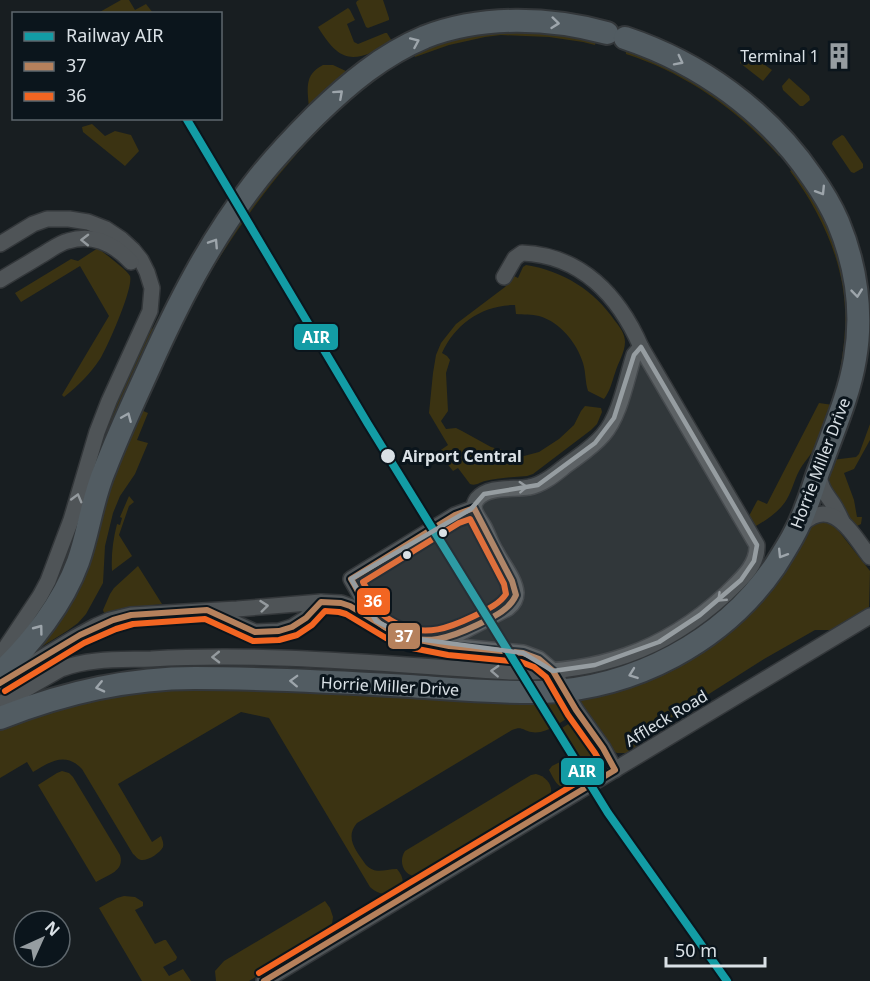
<svg xmlns="http://www.w3.org/2000/svg" width="870" height="981" font-family="'Noto Sans',sans-serif">
  <style>
    .green { fill: #3b3312 }
    .lines { fill: none; stroke-linecap: round; stroke-linejoin: round }
    .street-casing { stroke: #33373a; stroke-width: 18 }
    .primary-casing { stroke: #33373a; stroke-width: 26 }
    .street { stroke: #4f5457; stroke-width: 15 }
    .primary { stroke: #525c62; stroke-width: 22 }
    .bus-1-casing { stroke: #0b151c; stroke-width: 10 }
    .bus-2-casing { stroke: #0b151c; stroke-width: 10 }
    .bus-1 { stroke: #b6815c; stroke-width: 6 }
    .bus-2 { stroke: #f26522; stroke-width: 6 }
    .rail-1-casing { stroke: #0b151c; stroke-width: 12 }
    .rail-1 { stroke: #139ca5; stroke-width: 8 }
    .oneway { stroke: #9da5ab }
    .oneway2 { stroke: #949a9e }
    .marked { fill: #969da1; fill-opacity: 0.2; stroke: #969da1; stroke-width: 4.5; stroke-linejoin: round }
    .stop-dot { fill: #dae1e6; stroke: #0b151c; stroke-width: 2 }
    .labels { text-anchor: middle; dominant-baseline: central; stroke-width: 6; stroke-linejoin: round; paint-order: stroke }
    .poi-label { font-size: 16px; fill: #dae1e6; stroke: #0b151c; text-anchor: end }
    .stop-label { font-size: 16px; font-weight: bold; fill: #dae1e6; stroke: #0b151c; text-anchor: start }
    .street-label { font-size: 16px; fill: #dae1e6; stroke: #0b151c }
    .line-badge { stroke: #0b151c; stroke-width: 2 }
    .badge-label { font-size: 16px; text-anchor: middle; font-weight: bold; fill: #fff }
  </style>
  <rect width="100%" height="100%" fill="#181e21"/>
  <g class="green">
    <polygon points="121,0 129,0 135,10 146,4 153,13 98,13"/>
    <polygon points="359,0 383,0 389,18 389,20 368,28 366,27 356,3 357,1"/>
    <path d="M348,8L350,10L355,20L347,24L354,42L358,44L385,33H387L393,43C355,61 342,67 318,27Z"/>
    <polygon points="497,28 597,38 595,45 583,42 549,37 501,35 485,37 449,45 415,57 412,50"/>
    <path d="M625,46L700,80L784,152L779,156C738,110 685,73 626,54Z"/>
    <polygon points="748,53 772,70 763,81 740,63 744,55"/>
    <path d="M404,54L407,59C377,76 352,97 328,121C276,172 235,230 198,293L194,290L239,216L327,114Z"/>
    <path d="M323,65H333L348,72L309,109C308,90 303,75 323,65Z"/>
    <polygon points="789,78 809,96 810,100 803,106 800,106 783,90 782,86"/>
    <polygon points="92,124 105,136 115,131 131,135 139,151 125,166 83,132 82,127"/>
    <polygon points="842,135 844,136 863,164 863,168 854,173 851,172 832,144 833,141"/>
    <path d="M796,167C808,184 821,201 830,221C856,279 857,342 836,402C832,414 828,425 822,436C817,447 809,456 802,466C795,476 793,489 787,499C780,511 768,519 756,526L754,524L749,516L757,501L758,500L767,504L819,403L833,405C838,380 844,354 845,328C848,271 824,216 790,171Z"/>
    <path d="M98,248C105,254 126,269 130,276C134,287 107,348 100,359C90,374 78,386 64,397L62,395L109,316L80,266L21,302L15,293L71,259L78,261Z"/>
    <path d="M526,265C563,271 594,290 615,321C620,327 625,334 625,342C625,352 618,363 615,373C612,382 610,391 604,399L588,391C585,382 586,373 583,363C577,343 560,322 539,316C532,314 523,315 516,314L515,305C482,305 455,324 442,353L447,356L450,360L446,373L448,411L441,421L446,429L456,428L462,431L491,447L524,456L539,452L559,439L574,425L581,411L585,406L601,408L602,412L597,424L591,430L533,474L527,476C513,477 498,478 485,481C478,483 476,486 470,484L458,468L453,471L438,452L448,445L429,413L433,373L436,355L441,343L456,324L505,287L514,276L518,278L523,267Z"/>
    <polygon points="173,289 178,291 59,585 37,614 95,446 144,335 153,328"/>
    <polygon points="177,331 141,410 148,413 137,440 148,443 135,474 120,496 113,513 105,546 103,583 86,614 78,623 67,631 33,652 105,487"/>
    <polygon points="870,424 870,440 854,469 844,473 854,500 857,517 862,517 861,524 857,526 837,503 827,480 832,460 856,457 859,454"/>
    <path d="M129,496L134,502L129,506L119,535L132,556L112,571C111,555 113,540 117,524L120,525L122,518L120,517Z"/>
    <polygon points="820,521 828,522 834,525 870,571 869,607 831,630 815,630 764,659 649,732 643,738 641,743 627,753 617,753 613,751 604,736 587,715 575,695 654,673 811,525"/>
    <polygon points="138,566 162,604 119,609 104,613 103,610 110,594 114,588"/>
    <path d="M154,684L562,698L573,714C561,722 546,735 531,732C522,730 522,726 512,730L357,823C344,838 357,852 366,865C376,875 384,869 397,869C415,890 387,903 370,887L269,718L241,712L118,784L152,842L161,836C162,840 164,842 163,847C160,853 148,861 141,860C137,859 136,856 133,854L82,769C65,751 50,762 33,772L27,762L0,778V724Z"/>
    <path d="M576,719C582,729 599,748 600,760C600,764 600,767 598,769C592,777 568,791 560,786C555,783 552,775 549,770L552,766L568,758L556,732Z"/>
    <path d="M62,771L69,773L73,777L120,855C125,871 108,875 96,882L38,785L57,773Z"/>
    <path d="M536,774C549,777 557,791 546,802L425,875C408,882 396,865 405,851L531,775Z"/>
    <polygon points="124,896 135,897 143,902 143,906 135,910 155,944 164,940 166,940 177,957 176,960 163,967 169,976 183,969 191,981 142,981 99,908 117,898"/>
    <polygon points="325,901 330,908 333,917 332,924 323,936 249,981 216,981 215,971 224,961"/>
  </g>
  <g class="lines">
    <defs>
      <g id="street">
        <polyline points="0,244 33,224 47,219 69,219 88,222 106,229 121,239 133,250 141,260 147,272 152,288 150,311 109,401 97,432 71,520 48,581 40,596 0,656"/>
        <path d="M0,280C13,272 27,264 40,256C49,251 59,243 68,241C93,233 114,244 131,262"/>
        <path d="M819,472C819,486 826,494 833,504C837,510 840,517 843,523"/>
        <path d="M798,528C831,493 851,532 870,557"/>
        <polyline points="210,612 255,632 279,631 292,627 306,618 321,602"/>
        <polyline points="373,617 351,579 455,515 474,508"/>
        <path d="M435,640L454,636L508,608C513,604 516,599 516,593C515,579 502,564 496,552C491,544 488,535 484,527C481,521 474,514 474,507C474,504 475,502 477,499C489,485 514,490 529,487C542,485 554,475 564,467C577,457 592,448 603,435C620,416 626,380 634,355L641,347"/>
        <polyline points="0,683 76,637 96,626 110,620 131,615 237,609 321,602 341,603 357,609 400,635 410,638 449,646 523,653 539,659 553,671 576,710 603,748 615,770"/>
        <path d="M0,704L61,669C89,658 121,660 151,659C271,652 391,665 510,672C595,674 663,652 726,594C740,580 758,566 757,545L641,347C619,296 581,255 522,253L515,258L504,277"/>
        <polyline points="264,981 870,616"/>
      </g>
      <g id="primary">
        <path d="M0,673C32,643 63,603 78,562C89,531 92,499 105,469C118,435 133,403 148,370C177,305 209,242 253,185C272,160 293,138 315,116C348,84 382,55 425,37C482,15 549,17 607,33"/>
        <path d="M0,718C63,693 127,678 195,678C266,678 338,682 409,686C454,689 498,693 543,692C634,688 723,642 775,566C787,547 799,528 806,507C812,493 815,479 821,465C833,431 849,396 855,359C863,313 856,265 838,222C831,206 822,191 812,177C767,111 700,63 625,38"/>
      </g>
    </defs>
    <use href="#street" class="street-casing"/>
    <use href="#primary" class="primary-casing"/>
    <use href="#street" class="street"/>
    <use href="#primary" class="primary"/>
    <defs>
      <g id="bus-1">
        <path d="M474,508L512,581L516,595C509,611 491,618 477,625C450,638 426,646 398,634C389,630 381,626 375,619C365,607 359,592 351,579L455,515Z"/>
        <polyline points="0,683 80,635 113,620 131,615 207,610 255,632 279,631 292,627 306,618 321,602 341,603 350,606 390,630 410,638 449,646 523,653 539,659 553,671 576,710 603,748 615,770 264,981"/>
      </g>
      <g id="bus-2">
        <path d="M470,519L504,584L506,594C499,605 484,611 472,617C449,628 427,636 402,626C395,623 388,619 382,614C374,605 369,593 363,582L459,523Z"/>
        <polyline points="5,691 84,643 116,629 133,624 205,619 253,641 279,640 297,635 312,625 325,611 339,612 346,614 386,638 407,647 448,655 521,662 534,667 546,677 568,715 595,753 603,767 259,973"/>
      </g>
    </defs>
    <use href="#bus-1" class="bus-1-casing"/>
    <use href="#bus-2" class="bus-2-casing"/>
    <use href="#bus-1" class="bus-1"/>
    <use href="#bus-2" class="bus-2"/>
    <defs>
      <polyline id="rail-1" points="186,118 368,424 608,813 727,981"/>
    </defs>
    <use href="#rail-1" class="rail-1-casing"/>
    <use href="#rail-1" class="rail-1"/>
  </g>
  <defs><path id="oneway-chevron" d="M-2-3.5L2.5 0L-2 3.5" fill="none" stroke-width="1.6" stroke-linecap="round" stroke-linejoin="round" transform="scale(1.5)"/></defs>
  <g class="oneway">
    <use href="#oneway-chevron" transform="translate(555 23) rotate(6)"/>
    <use href="#oneway-chevron" transform="translate(415 42) rotate(-24)"/>
    <use href="#oneway-chevron" transform="translate(679 61) rotate(27)"/>
    <use href="#oneway-chevron" transform="translate(339 94) rotate(-42)"/>
    <use href="#oneway-chevron" transform="translate(821 191) rotate(58)"/>
    <use href="#oneway-chevron" transform="translate(214 243) rotate(-57)"/>
    <use href="#oneway-chevron" transform="translate(857 293) rotate(84)"/>
    <use href="#oneway-chevron" transform="translate(127 417) rotate(-67)"/>
    <use href="#oneway-chevron" transform="translate(782 554) rotate(122)"/>
    <use href="#oneway-chevron" transform="translate(39 629) rotate(-53)"/>
    <use href="#oneway-chevron" transform="translate(633 674) rotate(160)"/>
    <use href="#oneway-chevron" transform="translate(294 681) rotate(-178)"/>
    <use href="#oneway-chevron" transform="translate(100 687) rotate(167)"/>
  </g>
  <g class="oneway2">
    <use href="#oneway-chevron" transform="translate(85 240) rotate(-179)"/>
    <use href="#oneway-chevron" transform="translate(523 487) rotate(-3)"/>
    <use href="#oneway-chevron" transform="translate(77 498) rotate(-75)"/>
    <use href="#oneway-chevron" transform="translate(721 598) rotate(137)"/>
    <use href="#oneway-chevron" transform="translate(264 606) rotate(-6)"/>
    <use href="#oneway-chevron" transform="translate(216 657) rotate(179)"/>
    <use href="#oneway-chevron" transform="translate(495 671) rotate(-177)"/>
  </g>
  <path class="marked" d="M641,347L757,545L754,561L741,580L700,615L659,642L595,665L553,671L523,653L410,638L376,621L351,579L471,509L484,494L538,485L595,443L614,418L634,355Z"/>
  <defs>
    <symbol id="building-bare" viewBox="-9 -9 18 18"><path d="M-4-6H4V6H1V3H-1V6H-4ZM-2.5-4.3h1.7v1.8h-1.7ZM.8-4.3h1.7v1.8H.8ZM-2.5-1h1.7V.8h-1.7ZM.8-1h1.7V.8H.8Z" fill="#969da1" stroke="#0b151c" stroke-width="2.5" paint-order="stroke"/></symbol>
  </defs>
  <g fill-rule="evenodd">
    <use href="#building-bare" x="820" y="37" width="38" height="38"/>
  </g>
  <g class="stop-dot">
    <circle cx="388" cy="456" r="8"/>
    <circle cx="443" cy="533" r="5"/>
    <circle cx="407" cy="555" r="5"/>
  </g>
  <g class="labels">
    <g class="poi-label">
      <text x="819" y="56">Terminal 1</text>
    </g>
    <g class="stop-label">
      <text x="402" y="456">Airport Central</text>
    </g>
    <g class="street-label">
      <text transform="translate(820 463) rotate(-69)">Horrie Miller Drive</text>
      <text transform="translate(390 686) rotate(3)">Horrie Miller Drive</text>
      <text transform="translate(666 718) rotate(-31)">Affleck Road</text>
    </g>
  </g>
  <g class="line-badge">
    <rect x="293" y="323" width="46" height="28" rx="6" fill="#139ca5"/>
    <rect x="356" y="587" width="35" height="29" rx="6" fill="#f26522"/>
    <rect x="387" y="622" width="34" height="28" rx="6" fill="#b6815c"/>
    <rect x="560" y="757" width="45" height="29" rx="6" fill="#139ca5"/>
  </g>
  <g class="badge-label">
    <text x="316" y="343">AIR</text>
    <text x="373" y="607">36</text>
    <text x="404" y="642">37</text>
    <text x="582" y="777">AIR</text>
  </g>
  <rect x="12" y="12" width="210" height="108" fill="#0b151c" stroke="#5e676d" stroke-width="1.5"/>
  <rect x="24" y="32" width="30" height="9" fill="#139ca5" stroke="#5e676d" stroke-width="1.5"/>
  <text x="66" y="42" font-size="18" fill="#dae1e6">Railway AIR</text>
  <rect x="24" y="62" width="30" height="9" fill="#b6815c" stroke="#5e676d" stroke-width="1.5"/>
  <text x="66" y="72" font-size="18" fill="#dae1e6">37</text>
  <rect x="24" y="92" width="30" height="9" fill="#f26522" stroke="#5e676d" stroke-width="1.5"/>
  <text x="66" y="102" font-size="18" fill="#dae1e6">36</text>
  <g transform="translate(42 939) rotate(45)"><circle r="28" fill="#0b151c" stroke="#5e676d" stroke-width="1.5"/>
  <path d="M0-4.5L10 22L0 15L-10 22Z" fill="#969da1"/>
  <text y="-9" font-size="16" font-weight="bold" text-anchor="middle" fill="#dae1e6">N</text>
  </g>
  <path d="M666 957v9h99v-9" fill="none" stroke="#dae1e6" stroke-width="3"/>
  <text x="675" y="957" font-size="18" fill="#dae1e6" stroke="#0b151c" stroke-width="4.5" paint-order="stroke">50 m</text>
</svg>
